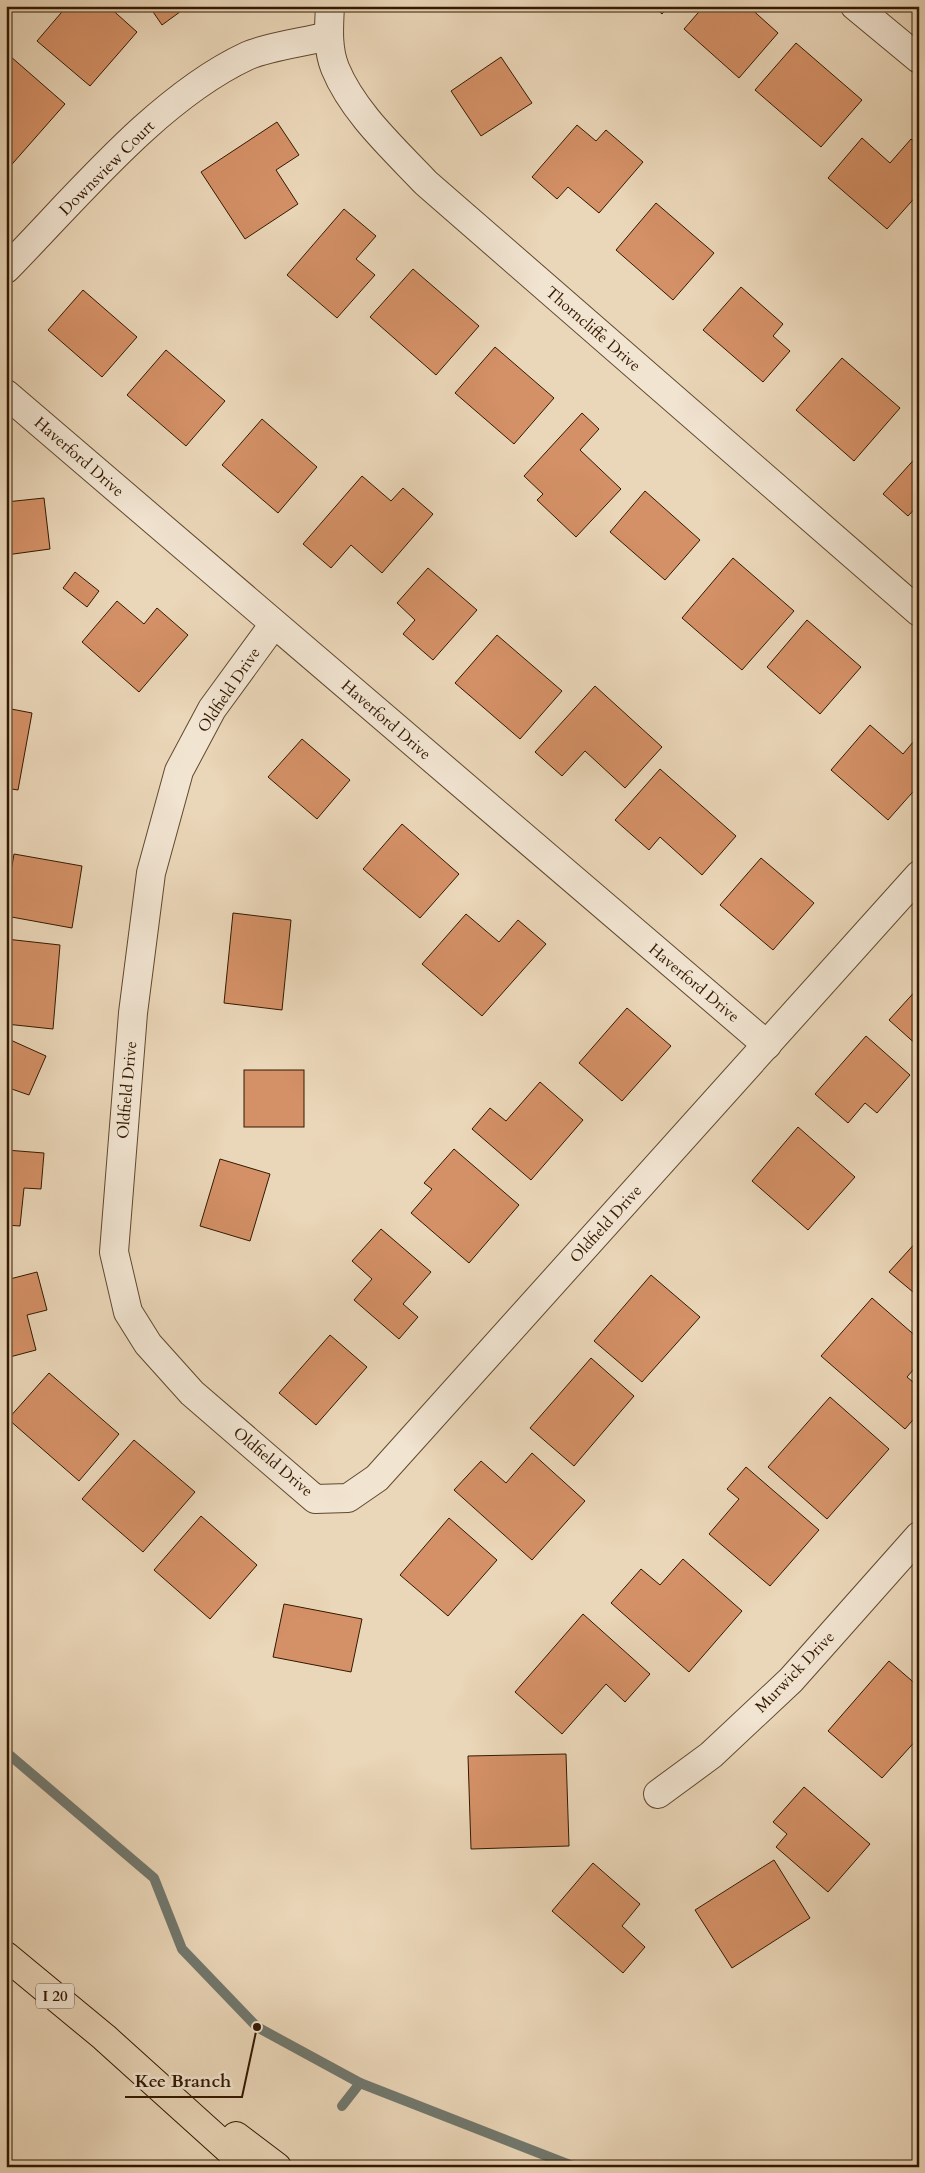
<svg xmlns="http://www.w3.org/2000/svg" width="925" height="2173" font-family="Cardo,serif">
  <style>
    .lines { fill: none; stroke-linecap: round; stroke-linejoin: round }
    .stream { stroke: #71786e; stroke-width: 10 }
    .building { fill: #d49066; stroke: #331900 }
    .minor-casing { stroke: #61482e; stroke-width: 30 }
    .highway-casing { stroke: #331900; stroke-width: 30 }
    .minor { stroke: #f1e4d1; stroke-width: 28 }
    .highway { stroke: #ead6b8; stroke-width: 28 }
    .labels { text-anchor: middle; dominant-baseline: central; stroke-width: 5; stroke-linejoin: round; paint-order: stroke }
    .shield { fill: #f1e4d1; stroke: #6c563f; stroke-width: 1 }
    .shield-label { font-size: 15px; font-weight: bold; fill: #331900 }
    .street-label { font-size: 16px; fill: #331900; stroke: #f1e4d1 }
    .leader { fill: none; stroke: #331900; stroke-width: 2 }
    .callout-dot { fill: #331900; stroke: #f1e4d1; stroke-width: 2 }
    .callout-label { font-size: 18px; text-anchor: middle; font-weight: bold; fill: #331900; stroke: #f1e4d1; stroke-width: 5; stroke-linejoin: round; paint-order: stroke }
  </style>
  <rect width="100%" height="100%" fill="#ead6b8"/>
  <filter id="stains"><feTurbulence type="fractalNoise" baseFrequency=".004" numOctaves="4"/><feColorMatrix values="0 0 0 0 .2 0 0 0 0 .09 0 0 0 0 .02 0 0 0 .5 -.17"/></filter>
  <radialGradient id="worn" r=".72"><stop offset=".6" stop-color="#630" stop-opacity="0"/><stop offset="1" stop-color="#630" stop-opacity=".3"/></radialGradient>
  <g class="lines">
    <g class="stream">
      <polyline points="6,1752 154,1878 182,1949 257,2027 360,2083 575,2167"/>
      <polyline points="342,2106 360,2083"/>
    </g>
  </g>
  <g class="building">
    <polygon points="67,6 108,6 137,32 90,86 37,41"/>
    <polygon points="149,6 188,6 162,25"/>
    <polygon points="653,6 669,6 662,14"/>
    <polygon points="704,6 748,6 778,33 739,78 684,29"/>
    <polygon points="796,43 862,100 821,147 755,90"/>
    <polygon points="10,56 65,104 6,171 6,60"/>
    <polygon points="501,57 532,103 481,136 451,91"/>
    <polygon points="277,122 299,155 276,170 298,204 245,239 201,172"/>
    <polygon points="577,125 596,141 606,130 643,162 599,213 568,187 557,199 532,177"/>
    <polygon points="862,138 890,163 911,139 919,145 919,193 887,229 828,178"/>
    <polygon points="656,203 714,253 673,300 616,250"/>
    <polygon points="344,209 376,236 356,259 375,275 337,318 287,275"/>
    <polygon points="413,269 479,326 436,375 370,317"/>
    <polygon points="741,287 783,324 773,336 790,351 763,382 703,330"/>
    <polygon points="83,290 137,337 102,377 48,330"/>
    <polygon points="495,347 554,398 514,444 455,393"/>
    <polygon points="166,350 225,401 186,446 127,395"/>
    <polygon points="842,358 900,408 854,461 796,410"/>
    <polygon points="582,413 599,429 580,450 621,489 576,537 537,500 543,494 524,476"/>
    <polygon points="262,419 317,467 278,513 222,465"/>
    <polygon points="919,454 919,504 908,516 883,494"/>
    <polygon points="362,476 391,501 403,488 433,514 382,573 351,545 331,568 303,544"/>
    <polygon points="645,491 700,540 665,580 610,532"/>
    <polygon points="44,498 50,549 6,555 6,502"/>
    <polygon points="733,558 794,611 742,670 682,618"/>
    <polygon points="428,568 477,610 433,660 403,634 415,620 397,603"/>
    <polygon points="75,572 99,591 87,607 63,588"/>
    <polygon points="117,601 144,624 157,608 188,635 139,692 82,642"/>
    <polygon points="807,620 861,667 820,714 767,667"/>
    <polygon points="497,635 562,691 520,739 455,683"/>
    <polygon points="595,686 662,747 625,788 585,751 562,776 535,752"/>
    <polygon points="6,708 32,713 18,790 6,788"/>
    <polygon points="870,725 903,754 919,735 919,785 888,820 831,770"/>
    <polygon points="302,739 350,780 317,819 268,777"/>
    <polygon points="660,769 736,836 702,875 660,837 649,850 615,820"/>
    <polygon points="402,824 459,874 420,918 363,869"/>
    <polygon points="14,854 82,866 72,928 6,916 6,900"/>
    <polygon points="761,858 814,903 773,950 720,905"/>
    <polygon points="233,913 291,920 282,1010 224,1003"/>
    <polygon points="466,914 499,942 518,920 546,944 482,1016 422,964"/>
    <polygon points="6,939 60,945 53,1029 6,1024"/>
    <polygon points="919,987 919,1047 889,1020"/>
    <polygon points="627,1008 671,1046 622,1101 579,1063"/>
    <polygon points="866,1036 910,1075 877,1113 865,1103 848,1123 815,1094"/>
    <polygon points="6,1038 46,1056 29,1095 6,1087"/>
    <rect x="244" y="1070" width="60" height="57"/>
    <polygon points="540,1082 583,1120 531,1180 472,1129 490,1108 506,1121"/>
    <polygon points="798,1127 855,1177 808,1230 752,1181"/>
    <polygon points="454,1149 519,1205 469,1263 411,1213 432,1189 424,1183"/>
    <polygon points="6,1150 44,1153 41,1189 24,1188 20,1226 6,1225"/>
    <polygon points="220,1159 270,1174 250,1241 200,1226"/>
    <polygon points="381,1229 431,1272 403,1304 418,1317 399,1339 354,1300 372,1279 352,1261"/>
    <polygon points="919,1239 919,1297 889,1272"/>
    <polygon points="37,1272 47,1310 27,1315 36,1350 6,1358 6,1280"/>
    <polygon points="651,1275 700,1317 642,1382 594,1341"/>
    <polygon points="872,1298 919,1339 919,1363 907,1377 919,1387 919,1413 905,1429 821,1356"/>
    <polygon points="330,1335 367,1367 316,1425 279,1393"/>
    <polygon points="591,1358 634,1396 574,1466 530,1428"/>
    <polygon points="49,1373 119,1434 79,1481 8,1419"/>
    <polygon points="830,1397 889,1449 827,1519 768,1467"/>
    <polygon points="134,1440 195,1492 143,1552 82,1499"/>
    <polygon points="532,1453 585,1501 532,1560 454,1490 481,1461 506,1483"/>
    <polygon points="746,1467 819,1530 770,1586 709,1534 739,1499 727,1489"/>
    <polygon points="201,1516 257,1565 210,1619 154,1570"/>
    <polygon points="449,1518 497,1560 448,1616 400,1575"/>
    <polygon points="683,1559 742,1611 689,1672 611,1603 641,1569 660,1585"/>
    <polygon points="284,1604 362,1619 351,1672 273,1657"/>
    <polygon points="583,1614 650,1674 625,1702 606,1684 562,1734 515,1692"/>
    <polygon points="889,1661 919,1687 919,1737 882,1778 828,1731"/>
    <polygon points="566,1754 569,1846 471,1849 468,1756"/>
    <polygon points="804,1787 870,1844 828,1892 776,1847 787,1834 773,1822"/>
    <polygon points="774,1860 810,1918 732,1968 695,1910"/>
    <polygon points="593,1863 640,1904 622,1926 645,1947 623,1973 552,1911"/>
  </g>
  <g class="lines">
    <defs>
      <g id="minor">
        <path d="M330,6C329,26 327,48 335,68C353,112 393,148 426,183L919,612"/>
        <polyline points="855,6 919,59"/>
        <path d="M6,269C76,198 157,98 247,56C266,47 306,42 328,36"/>
        <polyline points="6,394 767,1045"/>
        <polyline points="274,624 212,709 179,771 151,873 133,1013 114,1252 128,1312 148,1344 192,1393 315,1499 348,1498 377,1478 919,875"/>
        <polyline points="658,1794 711,1755 791,1680 919,1536"/>
      </g>
      <g id="highway">
        <polyline points="6,1956 104,2037 248,2167"/>
        <polyline points="236,2136 277,2167"/>
      </g>
    </defs>
    <use href="#minor" class="minor-casing"/>
    <use href="#highway" class="highway-casing"/>
    <use href="#minor" class="minor"/>
    <use href="#highway" class="highway"/>
  </g>
  <g class="labels">
    <rect class="shield" x="36" y="1983.5" width="38" height="25" rx="4"/>
    <g class="shield-label">
      <text x="55" y="1996">I 20</text>
    </g>
    <g class="street-label">
      <text transform="translate(107 168) rotate(-45)">Downsview Court</text>
      <text transform="translate(593 329) rotate(41)">Thorncliffe Drive</text>
      <text transform="translate(79 457) rotate(41)">Haverford Drive</text>
      <text transform="translate(229 690) rotate(-56)">Oldfield Drive</text>
      <text transform="translate(386 720) rotate(41)">Haverford Drive</text>
      <text transform="translate(694 983) rotate(40)">Haverford Drive</text>
      <text transform="translate(127 1090) rotate(-85)">Oldfield Drive</text>
      <text transform="translate(606 1224) rotate(-48)">Oldfield Drive</text>
      <text transform="translate(273 1462) rotate(40)">Oldfield Drive</text>
      <text transform="translate(795 1672) rotate(-46)">Murwick Drive</text>
    </g>
  </g>
  <path class="leader" d="M257 2027L242 2097H125"/>
  <circle class="callout-dot" cx="257" cy="2027" r="5"/>
  <g class="callout-label">
    <text x="183" y="2087">Kee Branch</text>
  </g>
  <rect width="925" height="2173" fill="none" stroke="#ead6b8" stroke-width="25"/>
  <rect x="8" y="8" width="910" height="2158" fill="none" stroke="#331900" stroke-width="2.5"/>
  <rect x="12" y="12" width="900" height="2148" fill="none" stroke="#331900"/>
  <rect width="100%" height="100%" filter="url(#stains)"/>
  <rect width="100%" height="100%" fill="url(#worn)"/>
</svg>
